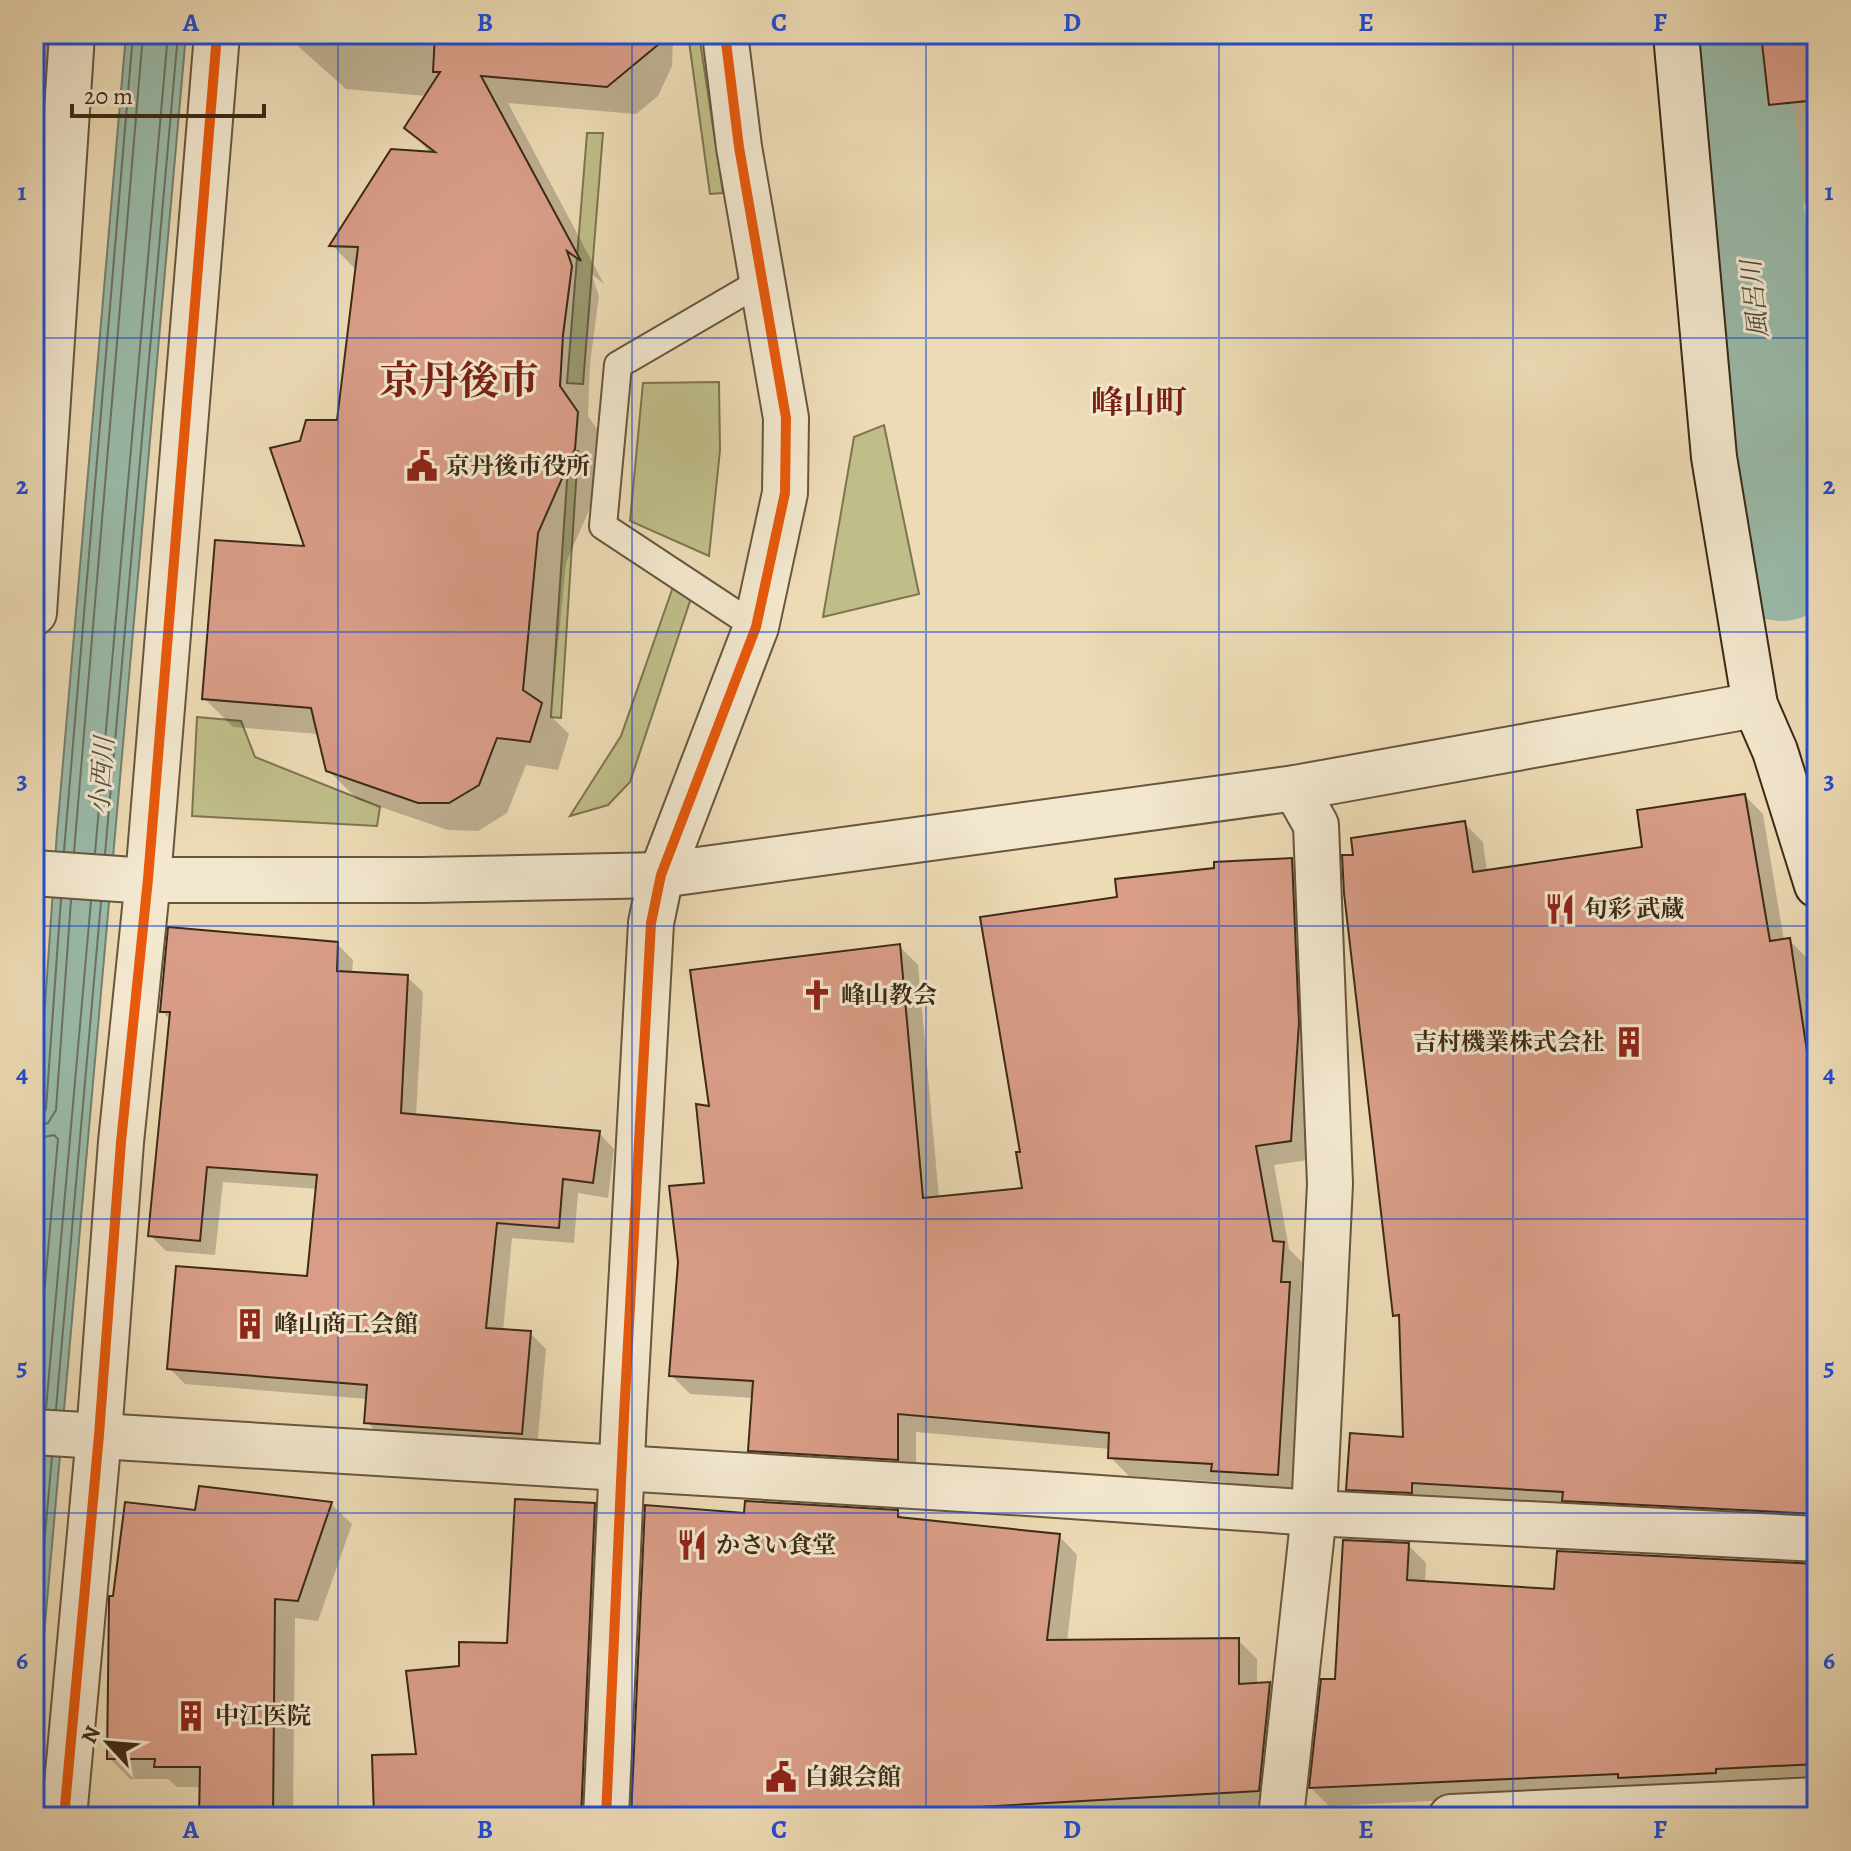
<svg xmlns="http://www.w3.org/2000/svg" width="1851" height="1851" font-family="Alegreya,'Noto Serif JP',serif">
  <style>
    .green { fill: #bfbe89; stroke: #7e7450; stroke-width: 2 }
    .water { fill: #9abbaa; stroke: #74816f; stroke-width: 2 }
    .shadow { fill: #0003 }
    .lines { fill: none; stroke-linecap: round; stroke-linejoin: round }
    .shore { stroke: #6b7260; stroke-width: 2 }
    .river { stroke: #9abbaa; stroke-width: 116 }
    .building { fill: #d99d87; stroke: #3c2a17; stroke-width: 2 }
    .lane-casing { stroke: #68563e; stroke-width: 30 }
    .street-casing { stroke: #68563e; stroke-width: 48 }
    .secondary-casing { stroke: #3c2a17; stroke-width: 48 }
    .lane { stroke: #f3e8cf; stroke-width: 26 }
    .street { stroke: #f3e8cf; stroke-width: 44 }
    .secondary { stroke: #f3e8cf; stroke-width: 44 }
    .cycleway-casing { stroke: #f3e8cf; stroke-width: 15 }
    .cycleway { stroke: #e8590c; stroke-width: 10 }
    .grid { fill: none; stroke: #1d4ed8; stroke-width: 2; stroke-opacity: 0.55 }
    .labels { text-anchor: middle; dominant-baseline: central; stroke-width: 6; stroke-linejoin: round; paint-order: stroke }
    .poi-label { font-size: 24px; font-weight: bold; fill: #3c2a17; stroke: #f3e8cf; text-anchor: start }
    .water-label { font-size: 26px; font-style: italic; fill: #544e3c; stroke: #f3e8cf }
    .district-label { font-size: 32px; font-weight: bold; fill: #7a1f14; stroke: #f3e8cf }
    .town-label { font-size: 40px; font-weight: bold; fill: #7a1f14; stroke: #f3e8cf }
    .neatline { fill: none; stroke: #1d4ed8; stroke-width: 3 }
    .grid-label { font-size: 26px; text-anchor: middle; font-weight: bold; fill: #1d4ed8 }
  </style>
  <rect width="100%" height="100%" fill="#eddbb5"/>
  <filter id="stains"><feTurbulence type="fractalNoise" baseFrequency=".0025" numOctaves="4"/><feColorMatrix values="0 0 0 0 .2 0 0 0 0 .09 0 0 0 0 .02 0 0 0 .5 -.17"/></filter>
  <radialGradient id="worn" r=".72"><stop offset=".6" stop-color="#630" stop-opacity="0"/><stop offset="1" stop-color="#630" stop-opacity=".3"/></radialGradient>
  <g class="green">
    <polygon points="688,34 699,34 723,193 710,194"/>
    <polygon points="587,133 603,133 583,384 567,383"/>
    <polygon points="719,382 720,450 709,556 630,521 643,383"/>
    <polygon points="884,425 919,594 823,617 854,437"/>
    <polygon points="569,451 578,451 561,718 551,717"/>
    <polygon points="674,584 693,592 630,782 608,805 570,816 621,736"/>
    <polygon points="197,717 241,721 255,757 380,807 377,826 192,816"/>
  </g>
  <polygon class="water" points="126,34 186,34 34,1748 34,1164 57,832"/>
  <g class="shadow">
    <polygon points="34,34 55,34 44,186 39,185 34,262"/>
    <polygon points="293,34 671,34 673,39 672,66 658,96 636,114 508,103 604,284 592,275 599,296 590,364 588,416 606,442 603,478 566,563 551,716 569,734 558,770 526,765 507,813 478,831 448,830 357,799 328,770 319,734 233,727 205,699 307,548 302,442 339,422 357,271 332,245 432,154 406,128 427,96 346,89 299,47"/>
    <polygon points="863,34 902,34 866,37"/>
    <polygon points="1763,34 1817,34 1817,213 1814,213 1797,196 1789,121 1770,104"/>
    <polygon points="1745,796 1763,814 1784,941 1789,940 1807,958 1817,1024 1817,1530 1366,1507 1348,1489 1405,1439 1402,1322 1395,1315 1355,857 1465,824 1483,842 1487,872 1645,848"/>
    <polygon points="1291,860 1310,879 1309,1160 1274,1165 1289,1249 1302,1262 1300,1294 1308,1303 1296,1493 1232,1489 1225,1482 1129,1476 1110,1457 1110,1449 916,1432 916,1478 769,1469 750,1450 754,1398 690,1394 671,1375 706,1185 712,1108 899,946 918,965 939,1198 1024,1190 1023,1153 1120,899"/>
    <polygon points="337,944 353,960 352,974 407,977 423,992 416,1116 599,1133 614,1149 608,1198 578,1193 574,1243 512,1238 503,1331 530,1333 546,1349 537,1448 382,1438 367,1422 368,1399 185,1384 169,1368 309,1278 318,1189 223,1182 215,1255 166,1251 150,1235 171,1021 162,1011"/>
    <polygon points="331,1504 352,1524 318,1621 295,1618 293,1817 201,1817 202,1787 177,1787 168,1779 130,1779 109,1758 197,1512"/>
    <polygon points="594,1505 613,1523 600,1817 376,1817 418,1756 461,1668 509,1645"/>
    <polygon points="897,1512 905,1520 1059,1536 1077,1555 1067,1642 1238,1640 1257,1659 1257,1685 1270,1684 1288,1703 1265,1812 1169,1817 633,1817 746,1515"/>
    <polygon points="1408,1545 1426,1563 1425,1583 1555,1592 1817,1566 1817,1782 1329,1806 1311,1788 1337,1681"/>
  </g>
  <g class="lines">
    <g class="shore">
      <polyline points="64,851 133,34"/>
      <polyline points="74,852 143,34"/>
      <polyline points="95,853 168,34"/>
      <polyline points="105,854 178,34"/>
      <polyline points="34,1117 42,1115 46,1109 61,899"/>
      <polyline points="34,1127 48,1123 56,1110 71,900"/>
      <polyline points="34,1139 54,1135 58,1139 34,1407"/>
      <polyline points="46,1409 91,901"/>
      <polyline points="56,1409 101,902"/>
      <polyline points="34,1543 42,1457"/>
      <polyline points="34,1657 52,1457"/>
    </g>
    <polyline class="river" points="1729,34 1781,563"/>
  </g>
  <g class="building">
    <polygon points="435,34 671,34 607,87 481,76 581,261 567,251 572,266 563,335 560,386 578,412 575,449 538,533 523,690 542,703 530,742 497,738 479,785 449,803 418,803 326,771 311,708 202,699 215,540 304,546 270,448 300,441 306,420 337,420 358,247 329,246 391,149 435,152 404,128 440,72 433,72"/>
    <polygon points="1761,34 1817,34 1817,100 1769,105"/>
    <polygon points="1745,794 1770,941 1790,938 1817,1118 1817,1514 1562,1501 1563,1492 1412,1483 1412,1493 1346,1490 1350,1433 1403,1437 1399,1315 1393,1316 1344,893 1342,855 1353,855 1351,838 1465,821 1473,872 1642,847 1637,810"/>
    <polygon points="1292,858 1299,1023 1291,1141 1256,1146 1273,1241 1284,1242 1281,1282 1290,1282 1278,1475 1211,1471 1212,1464 1108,1458 1109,1433 898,1414 898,1460 748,1451 753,1381 669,1376 678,1262 669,1186 704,1183 696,1104 709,1106 690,970 900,944 923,1198 1022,1188 1016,1152 1020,1152 980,917 1117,897 1115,879 1214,868 1214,862"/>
    <polygon points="168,927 338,942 337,971 408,975 401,1113 600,1131 593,1183 563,1179 559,1228 497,1223 486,1328 531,1331 522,1434 364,1423 367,1385 167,1369 176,1266 307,1276 317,1175 207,1167 200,1241 148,1236 170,1012 160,1012"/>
    <polygon points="199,1486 332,1502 298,1601 275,1599 273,1817 199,1817 200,1767 154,1767 155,1759 107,1759 109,1603 109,1596 113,1596 125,1502 195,1510"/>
    <polygon points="515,1499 595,1503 581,1817 374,1817 372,1755 416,1754 406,1671 459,1666 459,1642 507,1643"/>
    <polygon points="745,1501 898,1510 898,1517 1060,1534 1047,1640 1239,1638 1239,1684 1270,1682 1259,1791 800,1817 631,1817 645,1505 744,1513"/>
    <polygon points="1343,1540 1409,1543 1407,1580 1554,1589 1557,1551 1817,1564 1817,1764 1716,1769 1716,1773 1618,1778 1618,1774 1309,1788 1321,1679 1335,1679"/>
  </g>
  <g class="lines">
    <defs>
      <polyline id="lane" points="756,627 603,526 618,365 762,281"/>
      <g id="street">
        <polyline points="34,613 72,34"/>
        <polyline points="34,873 133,880 422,880 661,875 1295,788 1755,705"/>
        <polyline points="34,1432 1028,1493 1314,1513 1817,1539"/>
        <polyline points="64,1817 99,1435 121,1142 148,879 217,34"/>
        <polyline points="606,1817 624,1416 651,923 661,875 756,627 785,493 786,418 739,147 725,34"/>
        <polyline points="1281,1817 1314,1513 1330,1184 1316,825 1295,788"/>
        <polyline points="1451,1817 1817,1800"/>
      </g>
      <polyline id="secondary" points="1676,34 1714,457 1755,705 1775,751 1817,885"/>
    </defs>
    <use href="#lane" class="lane-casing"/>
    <use href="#street" class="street-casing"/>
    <use href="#secondary" class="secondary-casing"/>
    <use href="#lane" class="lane"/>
    <use href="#street" class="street"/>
    <use href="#secondary" class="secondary"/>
    <defs>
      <g id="cycleway">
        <polyline points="64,1817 99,1435 121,1142 148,879 217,34"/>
        <polyline points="606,1817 624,1416 651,923 661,875 756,627 785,493 786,418 739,147 725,34"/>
      </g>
    </defs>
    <use href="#cycleway" class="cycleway-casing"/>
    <use href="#cycleway" class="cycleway"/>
  </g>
  <path class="grid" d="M338,34V1817M632,34V1817M926,34V1817M1219,34V1817M1513,34V1817M34,338H1817M34,632H1817M34,926H1817M34,1219H1817M34,1513H1817"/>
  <defs>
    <symbol id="civic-bare" viewBox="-9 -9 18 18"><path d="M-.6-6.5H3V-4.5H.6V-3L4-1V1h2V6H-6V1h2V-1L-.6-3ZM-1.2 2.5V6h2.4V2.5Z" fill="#8f2418" stroke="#f3e8cf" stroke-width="2.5" paint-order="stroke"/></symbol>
    <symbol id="restaurant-bare" viewBox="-9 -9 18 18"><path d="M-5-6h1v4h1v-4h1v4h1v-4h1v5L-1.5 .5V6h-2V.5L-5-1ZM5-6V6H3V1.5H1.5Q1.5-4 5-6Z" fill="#8f2418" stroke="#f3e8cf" stroke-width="2.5" paint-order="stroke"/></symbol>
    <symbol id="church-bare" viewBox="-9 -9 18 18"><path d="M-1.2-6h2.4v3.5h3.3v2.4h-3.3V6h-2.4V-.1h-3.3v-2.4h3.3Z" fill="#8f2418" stroke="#f3e8cf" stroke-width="2.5" paint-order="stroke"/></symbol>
    <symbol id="building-bare" viewBox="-9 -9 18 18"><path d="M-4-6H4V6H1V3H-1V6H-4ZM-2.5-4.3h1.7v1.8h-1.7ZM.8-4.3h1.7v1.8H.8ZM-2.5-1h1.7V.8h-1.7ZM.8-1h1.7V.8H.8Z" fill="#8f2418" stroke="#f3e8cf" stroke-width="2.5" paint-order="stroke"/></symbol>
  </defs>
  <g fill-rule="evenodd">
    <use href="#civic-bare" x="400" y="444" width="44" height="44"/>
    <use href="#restaurant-bare" x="1538" y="887" width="44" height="44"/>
    <use href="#church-bare" x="795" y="973" width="44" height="44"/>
    <use href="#building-bare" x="1607" y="1020" width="44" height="44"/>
    <use href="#building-bare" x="228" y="1302" width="44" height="44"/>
    <use href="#restaurant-bare" x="670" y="1523" width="44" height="44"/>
    <use href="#building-bare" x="169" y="1694" width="44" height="44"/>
    <use href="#civic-bare" x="759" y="1755" width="44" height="44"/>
  </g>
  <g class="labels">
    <g class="poi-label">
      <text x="446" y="466">京丹後市役所</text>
      <text x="1584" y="909">旬彩 武蔵</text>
      <text x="841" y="995">峰山教会</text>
      <text x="1605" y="1042" text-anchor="end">吉村機業株式会社</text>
      <text x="274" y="1324">峰山商工会館</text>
      <text x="716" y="1545">かさい食堂</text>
      <text x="215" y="1716">中江医院</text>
      <text x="805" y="1777">白銀会館</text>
    </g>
    <g class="water-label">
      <text transform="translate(1755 299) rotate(-96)">風呂川</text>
      <text transform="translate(102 776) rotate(-86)">小西川</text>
    </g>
    <g class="district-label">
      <text x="1139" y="402">峰山町</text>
    </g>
    <g class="town-label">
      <text x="459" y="380">京丹後市</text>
    </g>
  </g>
  <rect width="1851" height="1851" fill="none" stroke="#eddbb5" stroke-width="88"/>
  <g transform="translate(108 1743) rotate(296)" stroke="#f3e8cf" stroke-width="6" paint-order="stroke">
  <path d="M0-6L14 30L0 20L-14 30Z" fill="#3c2a17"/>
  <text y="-12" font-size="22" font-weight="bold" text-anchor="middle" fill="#3c2a17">N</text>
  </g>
  <path d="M72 104v12h192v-12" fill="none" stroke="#3c2a17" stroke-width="4"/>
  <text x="84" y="104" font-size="24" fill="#3c2a17" stroke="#f3e8cf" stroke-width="6" paint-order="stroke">20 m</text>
  <rect x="44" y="44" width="1763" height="1763" class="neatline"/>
  <g class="grid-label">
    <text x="191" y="31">A</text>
    <text x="485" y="31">B</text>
    <text x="779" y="31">C</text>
    <text x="1072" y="31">D</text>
    <text x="1366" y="31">E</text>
    <text x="1660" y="31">F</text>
    <text x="22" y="200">1</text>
    <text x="1829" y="200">1</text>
    <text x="22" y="494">2</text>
    <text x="1829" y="494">2</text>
    <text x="22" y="788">3</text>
    <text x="1829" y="788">3</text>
    <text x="22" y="1082">4</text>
    <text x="1829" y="1082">4</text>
    <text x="22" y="1375">5</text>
    <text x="1829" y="1375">5</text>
    <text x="22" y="1669">6</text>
    <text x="1829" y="1669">6</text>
    <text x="191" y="1838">A</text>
    <text x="485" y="1838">B</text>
    <text x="779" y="1838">C</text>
    <text x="1072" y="1838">D</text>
    <text x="1366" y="1838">E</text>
    <text x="1660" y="1838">F</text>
  </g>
  <rect width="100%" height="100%" filter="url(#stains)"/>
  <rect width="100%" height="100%" fill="url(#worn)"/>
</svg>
